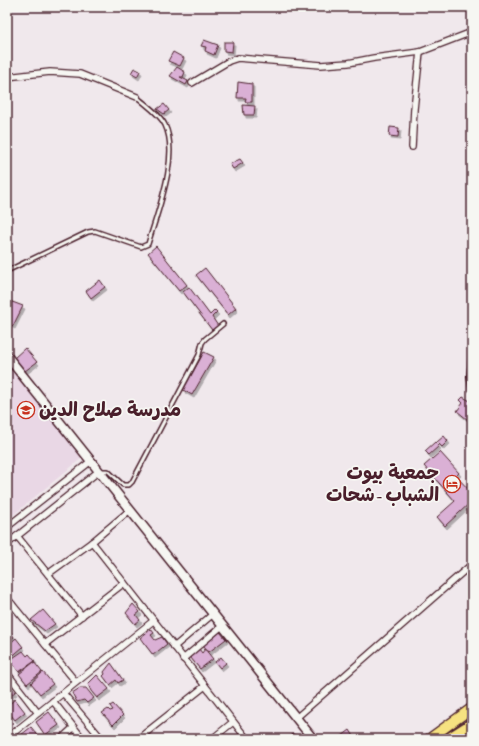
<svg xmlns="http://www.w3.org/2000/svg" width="479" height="746" font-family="Caveat,'Playpen Sans Arabic',sans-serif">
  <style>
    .built { fill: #e9d7e5 }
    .building { fill: #dab0d5; stroke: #4a1f2b; filter: url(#shadow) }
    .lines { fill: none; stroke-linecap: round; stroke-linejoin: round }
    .lane-casing { stroke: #4a1f2b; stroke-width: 6 }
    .street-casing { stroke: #4a1f2b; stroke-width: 8 }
    .secondary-casing { stroke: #4a1f2b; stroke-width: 11 }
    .primary-casing { stroke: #4a1f2b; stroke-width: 12 }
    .lane { stroke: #f6f6f2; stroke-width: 3 }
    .street { stroke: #f6f6f2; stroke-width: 5.5 }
    .secondary { stroke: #f6f6f2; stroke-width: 8 }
    .primary { stroke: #f6e281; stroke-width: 9 }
    .labels { text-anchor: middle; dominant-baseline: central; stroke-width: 3.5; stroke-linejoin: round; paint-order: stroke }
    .poi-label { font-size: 19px; font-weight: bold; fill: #4a1f2b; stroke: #f6f6f2; text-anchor: start }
  </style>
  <defs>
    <filter id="shadow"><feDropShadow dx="2" dy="3" stdDeviation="0" flood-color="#0004"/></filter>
  </defs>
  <rect width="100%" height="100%" fill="#f0e8ec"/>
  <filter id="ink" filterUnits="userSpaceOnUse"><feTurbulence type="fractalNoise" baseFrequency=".025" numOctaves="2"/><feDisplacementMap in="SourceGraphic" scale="8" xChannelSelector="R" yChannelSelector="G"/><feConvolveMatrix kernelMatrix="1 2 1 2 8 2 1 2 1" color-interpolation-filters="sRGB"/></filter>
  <g filter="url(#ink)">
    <polygon class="built" points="7,364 83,457 13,515 7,508"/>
    <g class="building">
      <polygon points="204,40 218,45 214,55 205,51 206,47 201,46"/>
      <polygon points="224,42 233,42 232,52 224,51"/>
      <polygon points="173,52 184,58 180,66 168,61"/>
      <polygon points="177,67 185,72 183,77 180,77 188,81 186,85 170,76"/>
      <polygon points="134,68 140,71 137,77 131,73"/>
      <polygon points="238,82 252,84 252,102 245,102 246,98 237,98"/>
      <polygon points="164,104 169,110 164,114 157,109"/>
      <polygon points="243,105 255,106 254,115 244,115"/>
      <polygon points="390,127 399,128 398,137 389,136"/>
      <polygon points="240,159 243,163 233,169 230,164"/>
      <polygon points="156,246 187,285 179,291 148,253"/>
      <polygon points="205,268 236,308 228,315 196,275"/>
      <polygon points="100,280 105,287 91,298 86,291"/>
      <polygon points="189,287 210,315 215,310 217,312 212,317 218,326 212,330 183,292"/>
      <polygon points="7,300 23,306 13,326 7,323"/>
      <polygon points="25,348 37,362 25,371 14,358"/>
      <polygon points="204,352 214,357 192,395 183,390"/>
      <polygon points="463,397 472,402 472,415 468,420 457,411 463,403 460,400"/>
      <polygon points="444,436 448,441 442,447 437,442"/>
      <polygon points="435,442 439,446 429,455 425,451"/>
      <polygon points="440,452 459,473 456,476 472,493 472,501 445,526 437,517 455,501 424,466"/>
      <polygon points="133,604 140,612 136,615 140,620 135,624 126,613"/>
      <polygon points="43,610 55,624 45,631 31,620"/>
      <polygon points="151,629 154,633 151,635 155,640 162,637 167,644 153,655 140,638"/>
      <polygon points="10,631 14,637 7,643 7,632"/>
      <polygon points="220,632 226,639 209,652 203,645"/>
      <polygon points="16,638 23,647 9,659 7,657 7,646"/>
      <polygon points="199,649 202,653 205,649 213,659 200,669 190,657"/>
      <polygon points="23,651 27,656 29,654 35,661 19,672 10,660"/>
      <polygon points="221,657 226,663 220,668 215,662"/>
      <polygon points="34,662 42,672 27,684 19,674"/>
      <polygon points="111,663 123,680 118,683 116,680 110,685 103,676 105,674 104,672"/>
      <polygon points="43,672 53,684 40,694 31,683"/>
      <polygon points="97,675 109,689 97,698 91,691 88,684"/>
      <polygon points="7,682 15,692 7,698"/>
      <polygon points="80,688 86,688 94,698 87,703 84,700 77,702 72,693"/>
      <polygon points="15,699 25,712 15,720 7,710 7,706"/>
      <polygon points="113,704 123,715 113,725 102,713 108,709 110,711 113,710 110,706"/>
      <polygon points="49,712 59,725 45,735 36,722"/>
      <polygon points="31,727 41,739 24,739 21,735"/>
      <polygon points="350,730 355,738 358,739 338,739"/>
    </g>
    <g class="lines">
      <defs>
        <g id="lane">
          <path d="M7,271L88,232L95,231L141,247L148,244C157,213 180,156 165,125C160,114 146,105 137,97"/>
          <polyline points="100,471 108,471 123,485 129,485 132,482 199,355 202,343 205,339 223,324"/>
        </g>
        <g id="street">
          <polyline points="7,77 50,72 80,74 137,97"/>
          <polyline points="192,83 229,61 238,58 321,65 348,63 374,58 420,52 472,32"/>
          <polyline points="412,147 414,109 420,52"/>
          <polyline points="472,358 470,376 472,389"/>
          <polyline points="7,527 91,461"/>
          <polyline points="17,536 82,616"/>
          <polyline points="92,542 247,739"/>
          <polyline points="7,544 99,471"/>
          <polyline points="48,574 92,542 130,510"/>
          <polyline points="7,598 76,682"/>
          <polyline points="7,608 12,604"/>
          <polyline points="45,644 124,583"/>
          <polyline points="174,647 213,614"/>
          <polyline points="183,659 222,626"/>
          <polyline points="7,673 38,713"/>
          <polyline points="63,693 102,739"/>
          <polyline points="53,701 83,739"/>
          <polyline points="296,718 472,564"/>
          <polyline points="467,727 472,733"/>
          <polyline points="7,738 153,621"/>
          <polyline points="61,739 73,728"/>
          <polyline points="138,739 205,686"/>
          <polyline points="212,739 233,722"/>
          <polyline points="292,739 293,738"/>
        </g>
        <polyline id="secondary" points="7,356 313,739"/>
        <g id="primary">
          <polyline points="429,739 472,708"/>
          <polyline points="447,739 472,723"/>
        </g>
      </defs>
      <use href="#lane" class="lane-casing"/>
      <use href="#street" class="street-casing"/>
      <use href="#secondary" class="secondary-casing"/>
      <use href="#primary" class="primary-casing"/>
      <use href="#lane" class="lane"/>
      <use href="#street" class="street"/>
      <use href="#secondary" class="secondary"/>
      <use href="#primary" class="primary"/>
    </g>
  </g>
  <defs>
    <symbol id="school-ring" viewBox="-11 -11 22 22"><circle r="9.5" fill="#f6f6f2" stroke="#c8321e" stroke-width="1.5"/><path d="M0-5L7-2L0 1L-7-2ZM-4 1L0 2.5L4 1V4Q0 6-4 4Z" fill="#c8321e"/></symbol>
    <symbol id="hotel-ring" viewBox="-11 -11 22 22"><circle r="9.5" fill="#f6f6f2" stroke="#c8321e" stroke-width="1.5"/><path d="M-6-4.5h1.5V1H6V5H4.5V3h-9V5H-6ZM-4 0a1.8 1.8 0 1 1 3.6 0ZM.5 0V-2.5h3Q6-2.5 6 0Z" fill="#c8321e"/></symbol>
  </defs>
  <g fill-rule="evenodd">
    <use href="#school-ring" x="16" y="400" width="20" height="20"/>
    <use href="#hotel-ring" x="442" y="474" width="20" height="20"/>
  </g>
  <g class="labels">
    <g class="poi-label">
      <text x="39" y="410">مدرسة صلاح الدين</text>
      <text x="439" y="473" text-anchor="end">جمعية بيوت<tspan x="439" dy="22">الشباب -شحات</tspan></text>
    </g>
  </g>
  <rect width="479" height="746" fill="none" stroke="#f6f6f2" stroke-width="24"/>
  <rect x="12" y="12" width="455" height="722" fill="none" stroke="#4a1f2b" stroke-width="1.5" filter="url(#ink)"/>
</svg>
